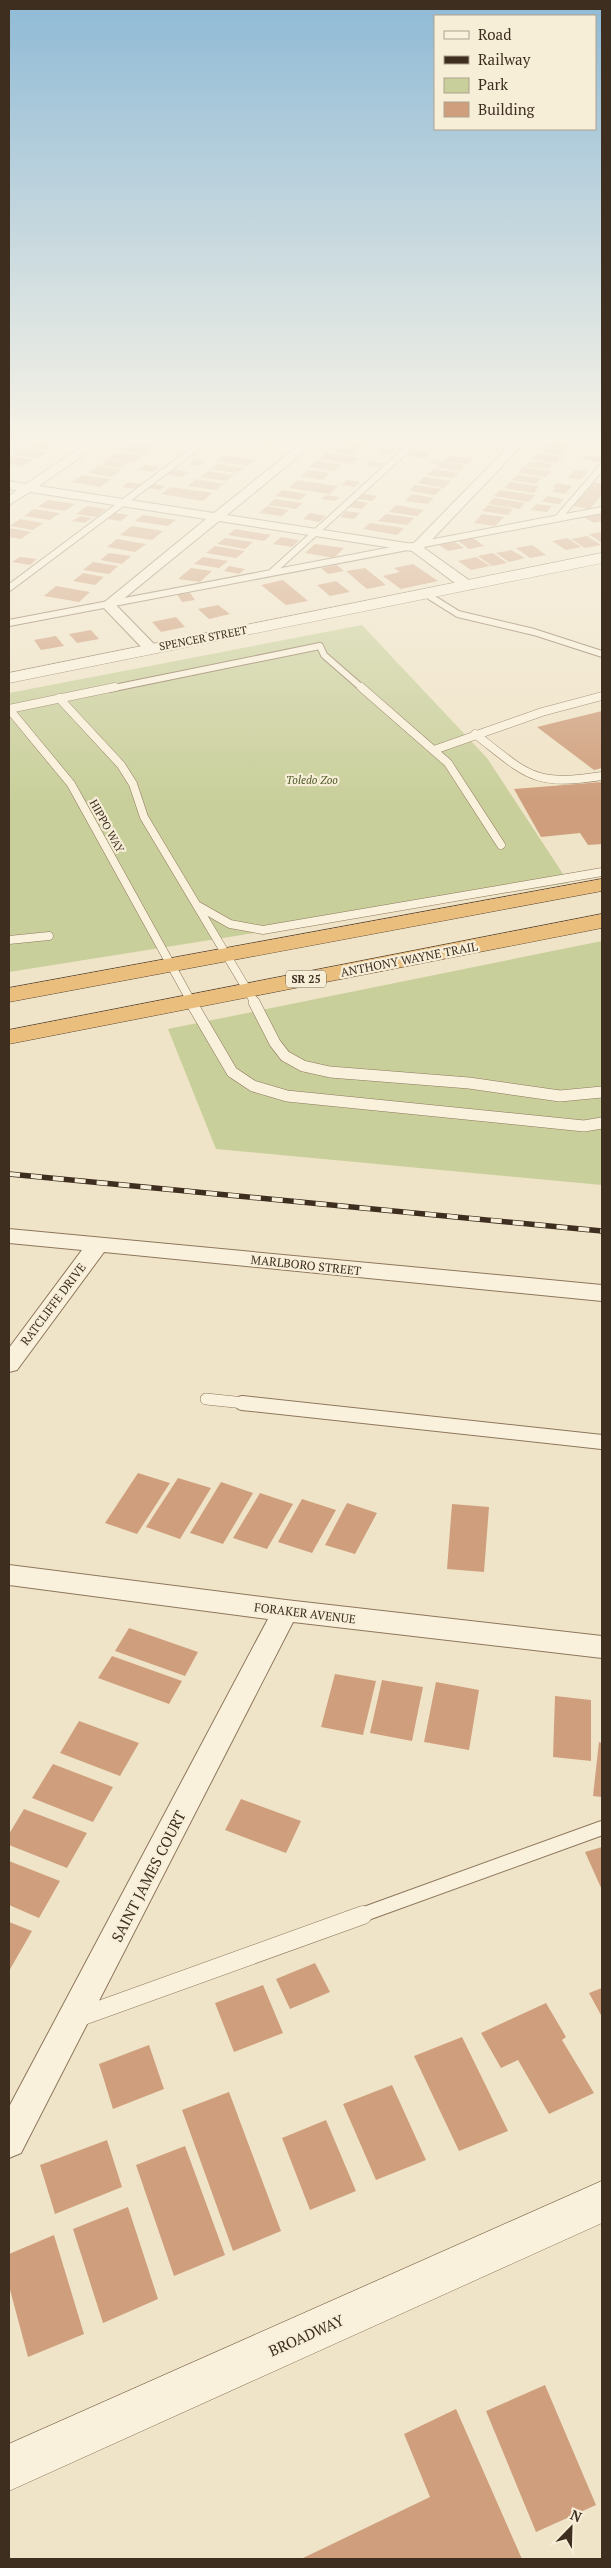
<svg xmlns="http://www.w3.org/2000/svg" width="611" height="2568" font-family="'PT Serif',serif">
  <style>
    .green { fill: #c9cf9b }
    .building { fill: #cf9f7d }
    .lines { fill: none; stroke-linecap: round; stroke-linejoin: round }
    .service-far4-casing { stroke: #8d765c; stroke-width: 8 }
    .service-far3-casing { stroke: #8d765c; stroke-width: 9 }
    .service-far2-casing { stroke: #8d765c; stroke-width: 12 }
    .service-far1-casing { stroke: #8d765c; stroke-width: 16 }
    .service-casing { stroke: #8d765c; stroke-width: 19 }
    .minor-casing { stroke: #8d765c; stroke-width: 2 }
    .tertiary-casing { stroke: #8d765c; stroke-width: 1 }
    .trunk-casing { stroke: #5b4430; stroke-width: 1 }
    .service-far4 { stroke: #faf1dc; stroke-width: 6 }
    .service-far3 { stroke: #faf1dc; stroke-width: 8 }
    .service-far2 { stroke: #faf1dc; stroke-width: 11 }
    .service-far1 { stroke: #faf1dc; stroke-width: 14 }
    .service { stroke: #faf1dc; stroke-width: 18 }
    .minor { fill: #faf1dc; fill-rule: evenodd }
    .tertiary { fill: #faf1dc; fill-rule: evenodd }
    .trunk { fill: #eabe7c; fill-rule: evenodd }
    .rail-casing { stroke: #3d2e20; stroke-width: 5.5 }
    .rail { stroke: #f7eed8; stroke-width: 4; stroke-dasharray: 11; stroke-linecap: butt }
    .labels { text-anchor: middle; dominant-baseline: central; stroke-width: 4.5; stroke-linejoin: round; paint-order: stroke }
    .far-street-label { font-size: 11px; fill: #3d2e20; stroke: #f7eed8 }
    .far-park-label { font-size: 11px; font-style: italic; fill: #4d5a26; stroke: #f7eed8 }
    .shield { fill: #f7eed8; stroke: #756857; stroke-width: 1 }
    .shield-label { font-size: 11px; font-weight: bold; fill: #3d2e20 }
    .street-label { font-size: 12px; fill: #3d2e20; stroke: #f7eed8 }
    .near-street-label { font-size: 15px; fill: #3d2e20; stroke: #f7eed8 }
  </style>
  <rect width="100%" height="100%" fill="#f0e4c8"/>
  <g class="green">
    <polygon points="362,625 487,758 569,883 9,972 9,693"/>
    <polygon points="602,941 602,1185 216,1149 168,1029"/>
  </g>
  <g class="building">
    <polygon points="31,442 47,442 57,443 47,449 25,446"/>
    <polygon points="244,442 277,442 270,447"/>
    <polygon points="341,442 369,442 361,448 338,445"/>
    <polygon points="550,442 556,442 573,444 562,455 540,452"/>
    <polygon points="129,444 152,447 143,454 120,450"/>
    <polygon points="338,447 359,450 352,455 332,452"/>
    <polygon points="21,448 46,452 37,458 12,454"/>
    <polygon points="382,448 395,449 391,454 378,452"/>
    <polygon points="414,451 429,453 424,458 408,456"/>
    <polygon points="117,452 143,456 134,462 108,458"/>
    <polygon points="327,453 360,458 353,464 320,459"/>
    <polygon points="537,453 563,457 557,463 531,459"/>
    <polygon points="224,455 255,460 247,466 216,461"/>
    <polygon points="586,455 602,458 598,462 582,459"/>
    <polygon points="9,456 33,460 23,467 9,464"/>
    <polygon points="450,456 473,459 467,464 444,461"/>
    <polygon points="109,459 128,462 119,468 100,465"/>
    <polygon points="196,459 205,461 198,466 189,464"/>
    <polygon points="434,460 466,465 461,471 436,467 439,465 430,463"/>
    <polygon points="316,461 342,465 335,471 309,467"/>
    <polygon points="369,461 384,463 379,467 364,465"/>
    <polygon points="531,461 553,464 548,469 525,466"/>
    <polygon points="217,464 244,468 237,473 210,469"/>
    <polygon points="145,465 160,467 153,472 139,470"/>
    <polygon points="98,466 121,470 111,477 89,473"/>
    <polygon points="524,467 551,471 546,477 518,473"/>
    <polygon points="173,469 189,472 183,477 166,474"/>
    <polygon points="433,469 459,473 453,478 427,475"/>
    <polygon points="308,470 330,473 323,480 301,476"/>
    <polygon points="575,470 588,471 581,479 568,478"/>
    <polygon points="208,471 234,475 226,481 200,477"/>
    <polygon points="82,475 111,479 100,487 71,482"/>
    <polygon points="517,475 541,478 536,484 512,480"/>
    <polygon points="424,477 451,481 444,488 417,483"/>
    <polygon points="196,479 224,484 216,490 188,486"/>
    <polygon points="298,480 338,486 330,494 289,488"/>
    <polygon points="347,480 360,482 355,487 341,485"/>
    <polygon points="128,482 142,484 135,489 122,487"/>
    <polygon points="510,482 539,486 534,493 504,488"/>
    <polygon points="593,482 602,484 602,495 590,509 572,506"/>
    <polygon points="557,483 572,486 565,494 552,492 555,488 562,489 553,487"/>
    <polygon points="153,484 165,486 160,490 148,488"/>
    <polygon points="415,485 442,489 435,495 409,491"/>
    <polygon points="171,487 213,493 203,501 161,494"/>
    <polygon points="282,490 307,494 300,500 275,496"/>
    <polygon points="500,490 535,495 529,502 494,496"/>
    <polygon points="363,494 377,496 372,501 358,499"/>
    <polygon points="412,494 434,498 427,504 405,501"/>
    <polygon points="326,495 340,497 335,501 321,499"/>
    <polygon points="547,496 564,499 559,504 542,502"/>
    <polygon points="494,498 525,503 520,509 488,504"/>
    <polygon points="275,499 303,503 296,509 268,505"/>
    <polygon points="48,500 75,504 65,511 38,507"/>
    <polygon points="355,501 368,503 362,509 349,507"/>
    <polygon points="536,504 552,506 547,512 531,510"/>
    <polygon points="396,505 424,510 417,516 389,512"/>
    <polygon points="488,505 513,509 508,515 482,511"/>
    <polygon points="87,506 107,509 96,517 76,514"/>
    <polygon points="267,506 289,510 282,516 259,513"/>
    <polygon points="34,509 60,513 50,520 24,516"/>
    <polygon points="346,511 360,513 354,519 340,517"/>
    <polygon points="115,513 128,515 121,521 108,519"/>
    <polygon points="310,513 326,516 319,522 303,519"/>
    <polygon points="598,513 602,515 602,521 594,523 582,516"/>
    <polygon points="386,514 414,518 407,525 378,521"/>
    <polygon points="482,514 504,517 495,526 474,523"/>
    <polygon points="143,515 176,520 168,526 135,521"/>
    <polygon points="80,516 92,518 84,523 72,521"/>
    <polygon points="20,519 43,523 33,530 10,526"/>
    <polygon points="370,523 404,528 397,535 363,529"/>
    <polygon points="132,526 163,531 152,540 120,535"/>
    <polygon points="9,528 31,532 21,539 9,537"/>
    <polygon points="235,529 271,535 264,541 228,535"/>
    <polygon points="602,532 602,543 589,534"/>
    <polygon points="587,536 601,545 585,548 571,539"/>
    <polygon points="281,537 299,540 292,547 273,544"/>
    <polygon points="225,538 253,542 245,549 217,544"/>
    <polygon points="473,538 484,546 469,549 457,540"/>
    <polygon points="567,538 581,547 566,550 552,541"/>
    <polygon points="117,539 146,544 135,552 107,547"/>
    <polygon points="455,542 464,548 448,551 439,545"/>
    <polygon points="315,544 344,548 334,558 305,553"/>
    <polygon points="532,545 546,555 530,558 516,548"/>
    <polygon points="215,546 245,551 236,558 206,553"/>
    <polygon points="511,550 525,558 509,562 496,553"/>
    <polygon points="109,553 131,556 122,564 100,560"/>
    <polygon points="493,553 507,563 492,566 478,556"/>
    <polygon points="20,557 37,559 30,565 12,562"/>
    <polygon points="203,557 228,561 219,568 194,564"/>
    <polygon points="476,557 490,566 471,570 458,561"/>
    <polygon points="93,562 118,566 109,574 83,570"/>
    <polygon points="413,564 438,581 401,589 383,576 400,572 394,568"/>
    <polygon points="337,565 344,571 328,574 321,568"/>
    <polygon points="229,566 245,569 239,574 224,571"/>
    <polygon points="191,568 212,571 200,582 178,579"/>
    <polygon points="365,568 386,585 367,589 346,571"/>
    <polygon points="83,573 104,577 95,585 73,581"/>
    <polygon points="283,580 308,601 286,605 261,585"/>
    <polygon points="336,581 350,592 330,596 317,585"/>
    <polygon points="56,586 90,592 79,602 44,596"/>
    <polygon points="190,593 195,600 182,602 177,594"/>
    <polygon points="218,605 230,614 209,619 198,609"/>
    <polygon points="176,617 185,627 161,632 152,622"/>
    <polygon points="91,630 99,639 77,643 69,634"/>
    <polygon points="56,636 64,646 41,650 34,640"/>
    <polygon points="602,711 602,768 594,770 537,727"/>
    <polygon points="602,782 602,844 588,845 580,833 541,837 514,789"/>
    <polygon points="138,1473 170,1483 137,1534 105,1523"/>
    <polygon points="178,1478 211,1488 180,1539 146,1527"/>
    <polygon points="221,1482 253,1493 223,1544 190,1533"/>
    <polygon points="260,1493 293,1504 267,1549 233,1538"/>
    <polygon points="302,1499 336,1510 312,1553 278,1542"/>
    <polygon points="347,1503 377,1513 355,1554 325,1545"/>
    <polygon points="452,1504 489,1507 484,1572 447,1569"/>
    <polygon points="129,1628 198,1652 185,1676 115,1651"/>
    <polygon points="112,1656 182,1681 169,1704 98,1678"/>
    <polygon points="335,1674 376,1681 363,1735 321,1727"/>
    <polygon points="382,1680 423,1687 412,1741 370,1733"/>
    <polygon points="436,1682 479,1690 469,1750 424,1742"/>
    <polygon points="555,1696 591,1700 591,1761 553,1757"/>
    <polygon points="79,1721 139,1743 120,1776 60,1753"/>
    <polygon points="599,1742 602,1743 602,1797 593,1796"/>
    <polygon points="53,1764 113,1787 93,1822 32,1798"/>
    <polygon points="241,1799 301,1821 286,1853 225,1830"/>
    <polygon points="24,1809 87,1833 67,1868 9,1845 9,1834"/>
    <polygon points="602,1847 602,1890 585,1852"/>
    <polygon points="9,1861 60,1881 39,1918 9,1905"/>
    <polygon points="9,1922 32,1931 9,1971"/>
    <polygon points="315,1963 330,1992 290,2009 276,1979"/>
    <polygon points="263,1985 283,2033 234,2052 215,2003"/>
    <polygon points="602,1988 602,2017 589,1993"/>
    <polygon points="546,2003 566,2037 562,2040 594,2093 549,2114 518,2060 501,2068 481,2033"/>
    <polygon points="462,2037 508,2131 459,2151 414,2056"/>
    <polygon points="149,2045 164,2089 113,2109 99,2064"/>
    <polygon points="392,2085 426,2160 376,2180 343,2104"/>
    <polygon points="229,2092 281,2231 233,2251 182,2110"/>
    <polygon points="326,2120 356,2191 310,2210 282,2138"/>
    <polygon points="107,2140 122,2187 55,2214 40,2165"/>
    <polygon points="185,2146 225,2255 174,2276 136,2165"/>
    <polygon points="128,2207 158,2299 103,2323 73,2229"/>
    <polygon points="54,2235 84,2334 28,2357 9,2286 9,2254"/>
    <polygon points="545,2385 596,2505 536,2532 486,2411"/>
    <polygon points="456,2409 522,2559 301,2559 430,2497 404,2434"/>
  </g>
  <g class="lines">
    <defs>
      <g id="service-far4">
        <polyline points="558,518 602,467"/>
        <polyline points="272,572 415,442"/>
        <polyline points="9,588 204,442"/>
        <polyline points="426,594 458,614 534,632 602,654"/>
        <polyline points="9,623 602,510"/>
        <polyline points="109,689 320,646 324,655 363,689"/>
      </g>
      <g id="service-far3">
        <polyline points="361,687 448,763 501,845"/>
        <polyline points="59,698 121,765 133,784 144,817 255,1003"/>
        <polyline points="9,709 71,784 192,1003"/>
        <polyline points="9,709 115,687"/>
        <path d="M475,734C527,774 532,787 602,776"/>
        <polyline points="434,750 542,712 602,696"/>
        <polyline points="200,907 230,924 263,930 602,872"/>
        <polyline points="9,940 49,936"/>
      </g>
      <g id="service-far2">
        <polyline points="191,1002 232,1072 253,1086 287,1096 584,1126 602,1123"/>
        <polyline points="254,1002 275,1043 285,1056 303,1066 330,1072 469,1083 560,1096 602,1092"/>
        <polyline points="206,1399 254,1404"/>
      </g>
      <g id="service-far1">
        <polyline points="242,1403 602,1442"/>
        <polyline points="359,1916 602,1828"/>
      </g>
      <polyline id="service" points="80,2017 363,1915"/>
      <g id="minor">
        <polygon points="89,442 102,442 39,486 214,513 303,442 316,442 227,515 413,544 513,442 525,442 424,548 473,583 475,586 473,589 463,589 412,551 219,521 116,605 156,646 158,649 156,652 146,652 101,605 206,519 30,492 9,505 9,496 17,490 9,489 9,481 26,484"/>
        <polygon points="9,1229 602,1285 602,1301 104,1252 17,1370 9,1372 9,1348 82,1250 9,1243"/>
        <polygon points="9,1565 286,1600 602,1636 602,1658 293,1622 21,2153 9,2158 9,2107 268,1619 9,1585"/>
      </g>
      <g id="tertiary">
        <polygon points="602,553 602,563 9,683 9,673"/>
        <polygon points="602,2181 602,2223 9,2491 9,2444"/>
      </g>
      <g id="trunk">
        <polygon points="602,879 602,891 9,1002 9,988"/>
        <polygon points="602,914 602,928 9,1044 9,1030"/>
      </g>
    </defs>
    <use href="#service-far4" class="service-far4-casing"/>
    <use href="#service-far3" class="service-far3-casing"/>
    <use href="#service-far2" class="service-far2-casing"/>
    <use href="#service-far1" class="service-far1-casing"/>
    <use href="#service" class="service-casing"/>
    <use href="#minor" class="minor-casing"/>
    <use href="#tertiary" class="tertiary-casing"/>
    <use href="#trunk" class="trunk-casing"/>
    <use href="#service-far4" class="service-far4"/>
    <use href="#service-far3" class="service-far3"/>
    <use href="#service-far2" class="service-far2"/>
    <use href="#service-far1" class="service-far1"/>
    <use href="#service" class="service"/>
    <use href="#minor" class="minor"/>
    <use href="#tertiary" class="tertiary"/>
    <use href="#trunk" class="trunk"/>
    <defs>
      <polyline id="rail" points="9,1174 602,1231"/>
    </defs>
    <use href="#rail" class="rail-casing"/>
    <use href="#rail" class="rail"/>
  </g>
  <linearGradient id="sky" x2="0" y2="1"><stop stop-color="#8fbad6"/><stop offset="0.55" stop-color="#f8f3e6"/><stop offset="1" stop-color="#f8f3e6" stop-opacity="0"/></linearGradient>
  <rect width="611" height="801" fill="url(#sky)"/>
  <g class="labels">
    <g class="far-street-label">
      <text transform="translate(203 638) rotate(-11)">SPENCER STREET</text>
      <text transform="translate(107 826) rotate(61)">HIPPO WAY</text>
    </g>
    <g class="far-park-label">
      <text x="312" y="780">Toledo Zoo</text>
    </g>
    <rect class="shield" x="286" y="970.5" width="40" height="17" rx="4"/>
    <g class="shield-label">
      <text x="306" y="979">SR 25</text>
    </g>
    <g class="street-label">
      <text transform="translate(409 959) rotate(-11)">ANTHONY WAYNE TRAIL</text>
      <text transform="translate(306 1265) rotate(6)">MARLBORO STREET</text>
      <text transform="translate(53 1304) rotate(-53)">RATCLIFFE DRIVE</text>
      <text transform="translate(305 1613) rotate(7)">FORAKER AVENUE</text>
    </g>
    <g class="near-street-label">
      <text transform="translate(148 1876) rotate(-63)">SAINT JAMES COURT</text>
      <text transform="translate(306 2335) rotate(-24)">BROADWAY</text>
    </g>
  </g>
  <rect width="611" height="2568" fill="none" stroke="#3d2e20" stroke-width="20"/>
  <rect x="434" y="15" width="162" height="115" fill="#f7eed8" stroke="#ada18e"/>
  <rect x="444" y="31" width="25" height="8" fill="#faf1dc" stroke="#ada18e"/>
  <text x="478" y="40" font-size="15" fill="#3d2e20">Road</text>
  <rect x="444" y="56" width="25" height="8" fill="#3d2e20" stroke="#ada18e"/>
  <text x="478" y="65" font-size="15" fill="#3d2e20">Railway</text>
  <rect x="444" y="78" width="25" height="15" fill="#c9cf9b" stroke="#ada18e"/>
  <text x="478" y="90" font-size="15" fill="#3d2e20">Park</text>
  <rect x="444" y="102" width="25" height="15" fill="#cf9f7d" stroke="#ada18e"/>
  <text x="478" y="115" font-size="15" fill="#3d2e20">Building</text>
  <g transform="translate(571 2528) rotate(23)" stroke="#f7eed8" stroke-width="4" paint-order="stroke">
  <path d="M0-4L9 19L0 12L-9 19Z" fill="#3d2e20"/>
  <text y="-8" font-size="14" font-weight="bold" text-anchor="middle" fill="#3d2e20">N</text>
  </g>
</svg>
